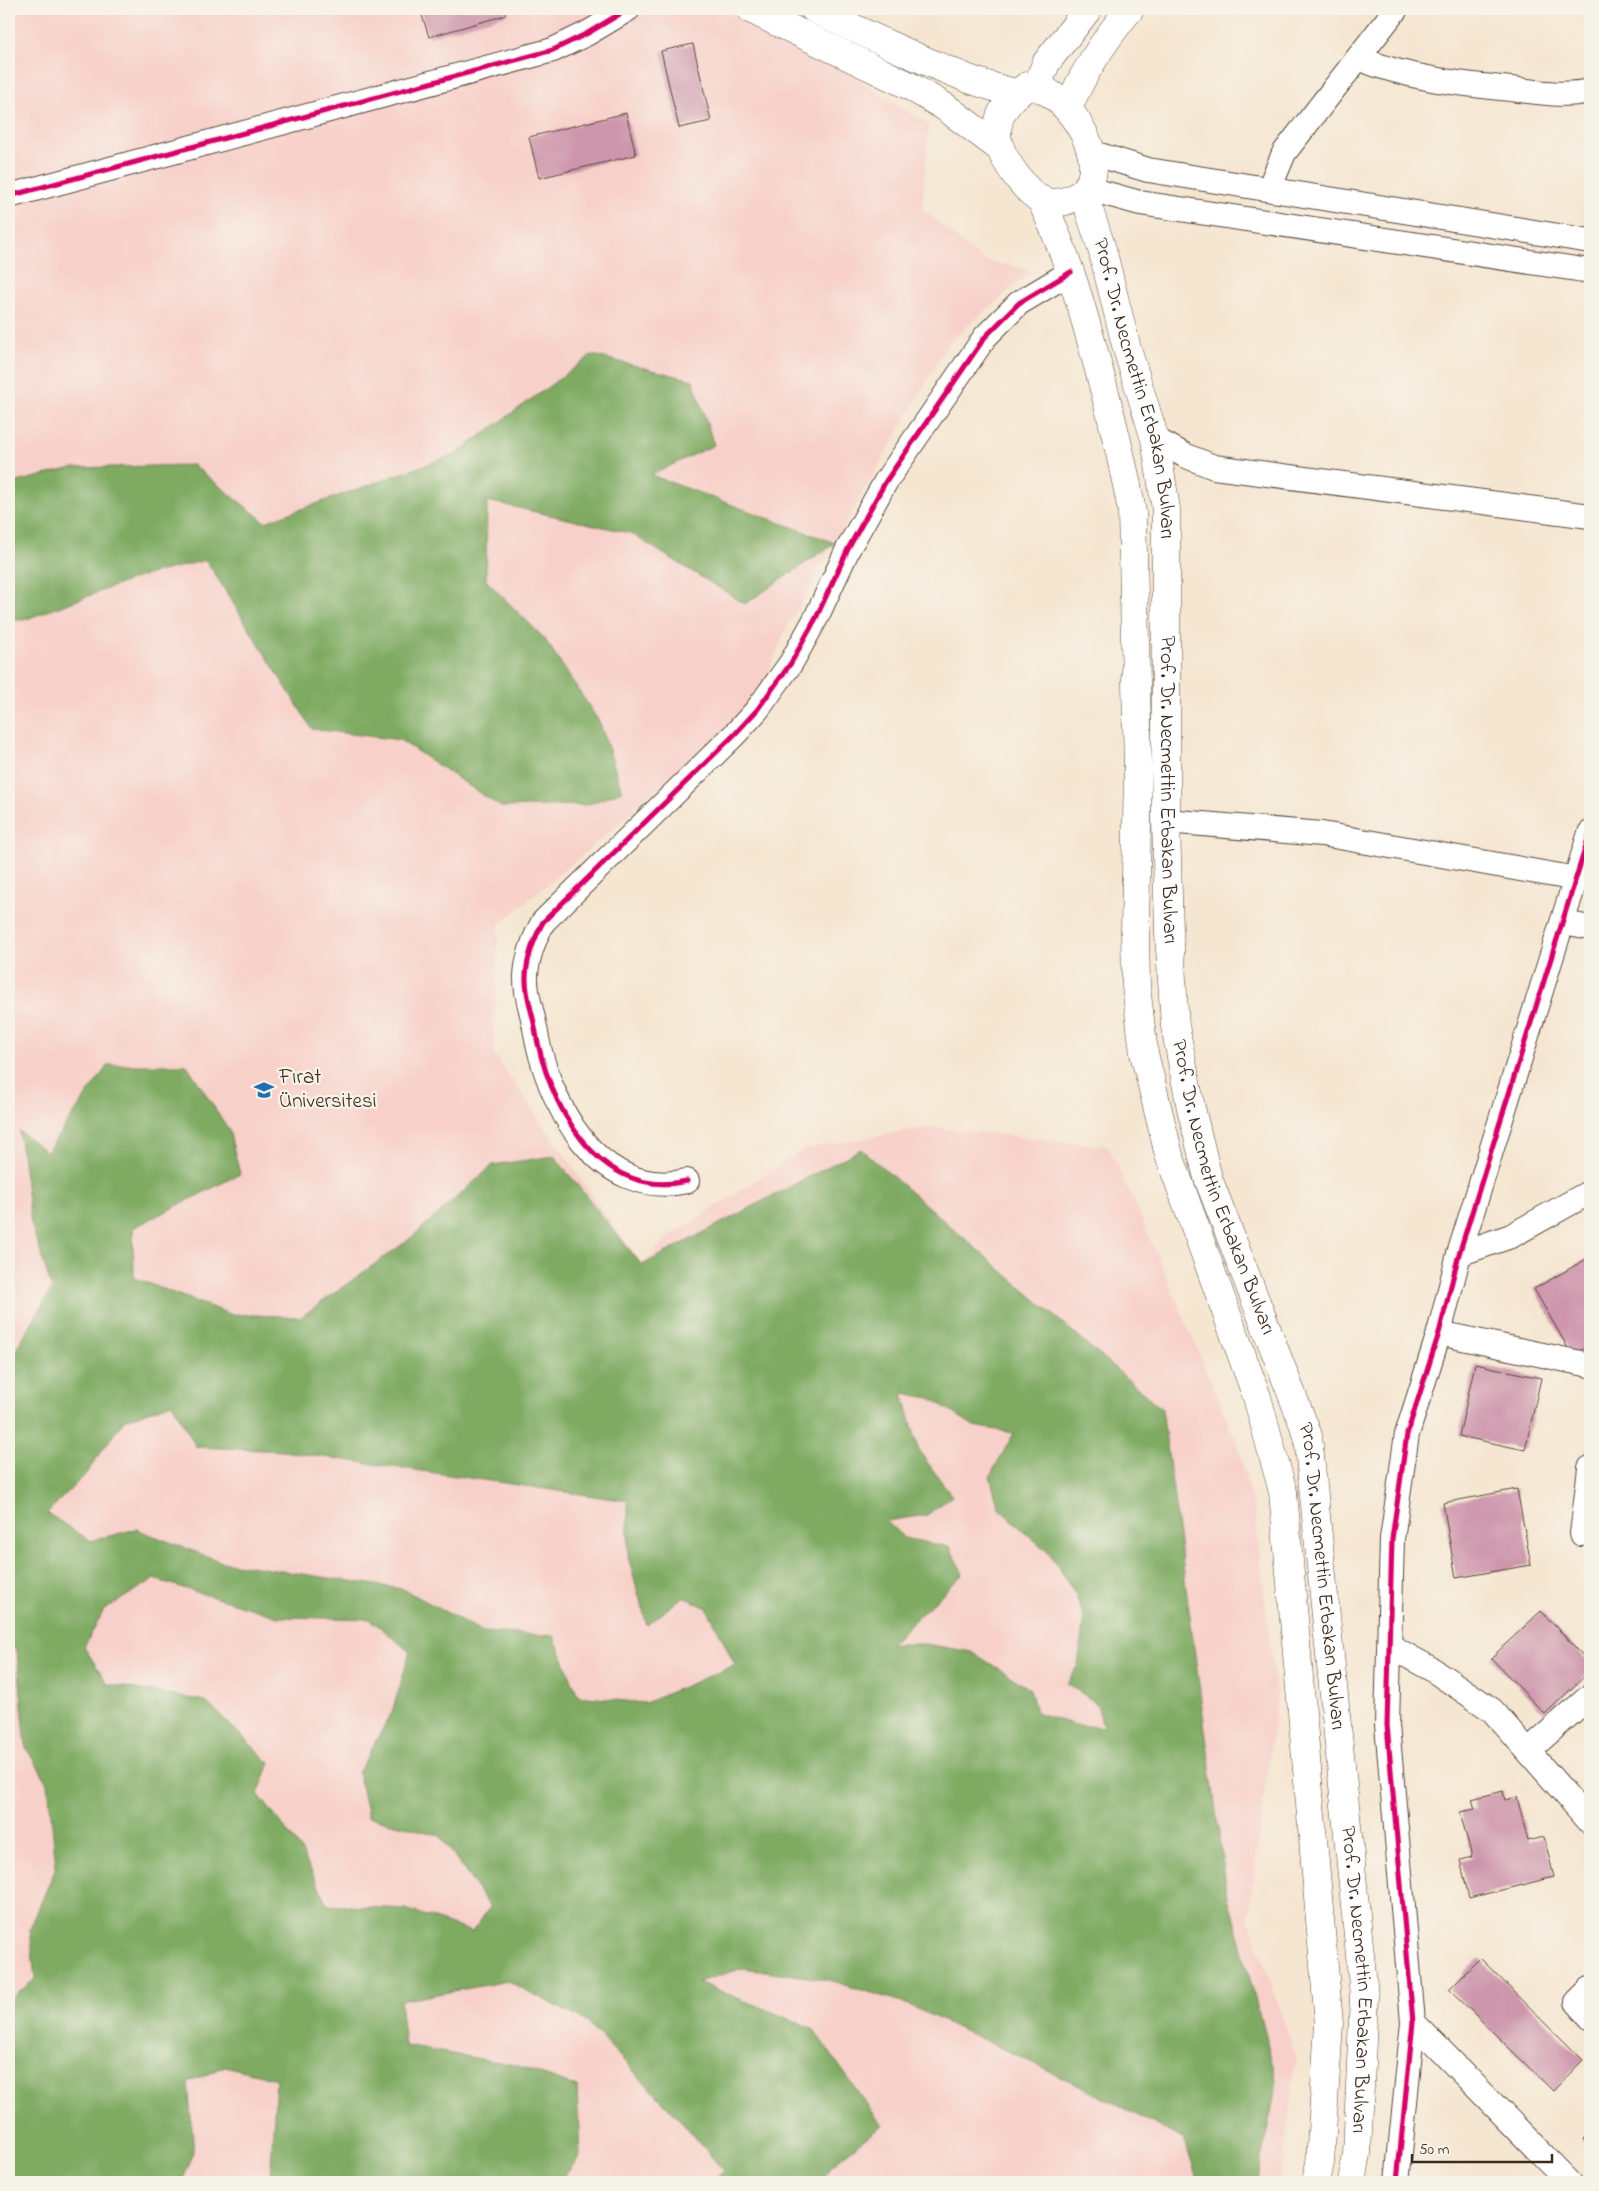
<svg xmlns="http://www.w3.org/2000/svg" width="1599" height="2191" font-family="'Indie Flower',sans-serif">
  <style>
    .built { fill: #f7d0c9 }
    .forest { fill: #7eaa62; stroke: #5c6a40; fill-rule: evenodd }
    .building { fill: #cd96ac }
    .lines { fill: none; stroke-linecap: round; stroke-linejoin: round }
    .minor-casing { stroke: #574639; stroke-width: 26 }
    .major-casing { stroke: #574639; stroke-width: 29 }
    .minor { stroke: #fff; stroke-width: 24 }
    .major { stroke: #fff; stroke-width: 28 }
    .cycleway-casing { stroke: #f7f3e8; stroke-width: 8 }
    .cycleway { stroke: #d6006c; stroke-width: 5 }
    .labels { text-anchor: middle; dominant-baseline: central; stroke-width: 4.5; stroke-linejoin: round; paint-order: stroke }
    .street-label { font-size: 21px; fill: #3b2a1e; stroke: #f7f3e8 }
    .poi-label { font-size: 21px; fill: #3b2a1e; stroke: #f7f3e8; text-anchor: start }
  </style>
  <rect width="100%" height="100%" fill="#f7f3e8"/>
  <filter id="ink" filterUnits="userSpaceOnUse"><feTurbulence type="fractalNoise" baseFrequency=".02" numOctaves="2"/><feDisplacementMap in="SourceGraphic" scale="10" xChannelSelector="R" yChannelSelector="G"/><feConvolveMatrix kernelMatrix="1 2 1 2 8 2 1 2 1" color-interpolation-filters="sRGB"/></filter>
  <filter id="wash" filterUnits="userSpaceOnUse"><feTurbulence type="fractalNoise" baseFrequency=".0096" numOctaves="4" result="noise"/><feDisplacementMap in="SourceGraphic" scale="20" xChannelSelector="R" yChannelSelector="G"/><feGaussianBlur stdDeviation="1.12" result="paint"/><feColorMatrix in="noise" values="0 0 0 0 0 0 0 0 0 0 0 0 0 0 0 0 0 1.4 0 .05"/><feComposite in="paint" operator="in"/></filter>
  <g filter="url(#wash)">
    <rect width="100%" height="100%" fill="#f5e6d1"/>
    <polygon class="built" points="9,9 719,9 820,56 929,125 922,209 983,260 1032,271 949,342 785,631 753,711 499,925 493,1053 642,1265 667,1238 804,1149 930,1127 1108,1146 1139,1213 1237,1443 1254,1509 1277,1700 1248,1916 1296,2056 1281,2182 9,2182"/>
    <g class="forest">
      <polygon points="592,355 693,380 714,445 651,475 835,543 745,604 630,533 487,501 486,580 545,639 600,723 622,791 587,805 501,807 400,740 312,729 206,560 139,577 24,620 9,620 9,484 72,468 193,465 265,522 456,454"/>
      <path d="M108,1065H187L229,1130L240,1174L133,1228L134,1278L230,1314L301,1317L411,1238L493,1165L554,1156L642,1265L861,1149L1162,1409L1227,1893L1277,2081L1257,2182H1198L1184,2139L1048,2070L902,2002L828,1980L743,1968L698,1982L812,2028L882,2125L832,2165L821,2182H712L723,2170L683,2123L587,2022L508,1981L400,2001L405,2046L516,2065L577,2087L580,2156L560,2182H270L276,2079L225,2066L188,2083L194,2152L182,2182H9V2000L35,1979L30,1929L56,1867L48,1783L26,1748L17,1650L9,1645V1361L52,1289L31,1223L19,1131L47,1152ZM903,1393L930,1398L974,1426L1014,1433L990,1476L999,1509L1049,1553L1075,1593L1084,1618L1078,1665L1067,1683L1097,1704L1103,1727L1075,1725L1036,1712L1030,1689L972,1652L926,1644H890L963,1574L950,1547L904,1538L886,1521L927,1515L952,1496L919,1451ZM172,1403L196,1447L283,1451L628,1501V1557L647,1625L683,1597L707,1608L735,1665L645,1703L578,1696L554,1636L483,1632L403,1589L222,1562L136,1529L90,1541L47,1513L85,1475L124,1420ZM154,1579L279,1617L370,1619L410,1652L392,1712L358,1773L368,1817L439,1835L490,1907L472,1932L406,1909L328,1905L300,1848L258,1794L270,1763L205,1701L108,1684L84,1647L104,1610Z"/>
    </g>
    <g id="blocks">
      <g class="building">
        <polygon points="420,9 504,9 506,15 429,37"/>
        <polygon points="693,44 711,121 679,128 661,51"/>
        <polygon points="626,113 636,155 539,178 529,137"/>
        <polygon points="1590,1257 1590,1345 1572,1355 1534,1289"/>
        <polygon points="1475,1364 1541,1378 1525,1450 1459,1436"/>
        <polygon points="1517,1489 1531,1565 1456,1578 1443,1503"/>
        <polygon points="1541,1611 1590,1663 1590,1671 1545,1714 1491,1658"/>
        <polygon points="1503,1791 1505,1800 1517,1797 1528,1841 1544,1837 1554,1877 1469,1898 1460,1860 1472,1857 1460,1812 1475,1809 1472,1799"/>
        <polygon points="1480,1958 1583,2060 1553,2091 1449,1989"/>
        <polygon points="1590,2133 1590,2146 1583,2139"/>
      </g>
    </g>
  </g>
  <g filter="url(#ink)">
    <use href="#blocks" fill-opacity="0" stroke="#574639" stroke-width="1"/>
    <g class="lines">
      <defs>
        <g id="minor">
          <path d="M1358,58C1406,78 1459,84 1511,89C1537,92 1564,97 1590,91"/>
          <polyline points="1093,153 1148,170 1590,241"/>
          <polyline points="1086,188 1140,203 1590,271"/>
          <polyline points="1269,189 1284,153 1396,9"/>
          <polyline points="9,196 553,50 588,33 628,9"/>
          <polyline points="1155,439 1184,455 1214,467 1590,516"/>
          <polyline points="1166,821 1322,834 1577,879"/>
          <polyline points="1564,923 1590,928"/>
          <path d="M687,1181C597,1201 547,1102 535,1028C532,1010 525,995 526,976C527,956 534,939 543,922L735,734L757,710L791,663L816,618L848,549L886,481L985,337L1019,303L1071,272"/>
          <polyline points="1459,1254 1511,1236 1590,1192"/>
          <polyline points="1439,1333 1590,1365"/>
          <polyline points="1582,1534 1590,1468"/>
          <polyline points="1390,1646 1433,1670 1492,1710 1590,1822"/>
          <polyline points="1529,1750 1590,1696"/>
          <polyline points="1590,1989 1577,2002 1590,2017"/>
          <polyline points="1413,2022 1569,2182"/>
          <polyline points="1397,2182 1413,2022 1387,1725 1392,1539 1407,1434 1439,1333 1459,1254 1590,833"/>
        </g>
        <g id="major">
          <polyline points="750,9 908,85 945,107 1000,148"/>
          <path d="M814,9C865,34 916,58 969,79C985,85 1001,89 1017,94"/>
          <path d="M1027,86C1065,83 1126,178 1071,199C1062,203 1051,204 1042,200C1027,194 1005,162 1000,147C996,138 997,126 1000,117C1005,104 1016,95 1027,86Z"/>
          <polyline points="1037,86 1046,63 1088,9"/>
          <path d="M1068,108C1084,71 1104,40 1130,9"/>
          <path id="s1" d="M1083,192L1102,249L1127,349L1155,439L1166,509V821L1169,933L1175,1026L1191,1108L1208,1178L1308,1436L1364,1995L1357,2154L1352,2182"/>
          <path d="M1041,200C1068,256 1084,314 1100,374C1112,419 1124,465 1132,512L1138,768L1135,932L1136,986L1144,1053L1169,1155L1257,1397L1283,1492L1329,2024L1320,2163L1316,2182"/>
        </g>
      </defs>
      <use href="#minor" class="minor-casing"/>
      <use href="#major" class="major-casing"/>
      <use href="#minor" class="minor"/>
      <use href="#major" class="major"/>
      <defs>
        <g id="cycleway">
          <polyline points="9,196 553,50 588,33 628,9"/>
          <path d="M687,1181C597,1201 547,1102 535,1028C532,1010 525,995 526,976C527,956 534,939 543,922L735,734L757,710L791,663L816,618L848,549L886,481L985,337L1019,303L1071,272"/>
          <polyline points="1397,2182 1413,2022 1387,1725 1392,1539 1407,1434 1439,1333 1459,1254 1590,833"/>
        </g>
      </defs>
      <use href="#cycleway" class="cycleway-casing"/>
      <use href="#cycleway" class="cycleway"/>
    </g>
  </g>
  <defs>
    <symbol id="university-bare" viewBox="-9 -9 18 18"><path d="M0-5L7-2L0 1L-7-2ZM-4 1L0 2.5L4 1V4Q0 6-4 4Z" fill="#1f6fb2" stroke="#f7f3e8" stroke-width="2.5" paint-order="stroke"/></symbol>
  </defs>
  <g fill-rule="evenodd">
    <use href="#university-bare" x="250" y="1076" width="28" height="28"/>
  </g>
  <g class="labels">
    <g class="street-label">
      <text stroke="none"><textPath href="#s1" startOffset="204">Prof. Dr. Necmettin Erbakan Bulvarı</textPath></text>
      <text stroke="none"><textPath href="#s1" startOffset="609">Prof. Dr. Necmettin Erbakan Bulvarı</textPath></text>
      <text stroke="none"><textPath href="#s1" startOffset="1014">Prof. Dr. Necmettin Erbakan Bulvarı</textPath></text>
      <text stroke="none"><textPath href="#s1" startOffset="1419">Prof. Dr. Necmettin Erbakan Bulvarı</textPath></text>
      <text stroke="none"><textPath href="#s1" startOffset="1824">Prof. Dr. Necmettin Erbakan Bulvarı</textPath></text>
    </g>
    <g class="poi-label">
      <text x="279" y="1078">Fırat<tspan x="279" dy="24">Üniversitesi</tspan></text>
    </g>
  </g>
  <rect width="1599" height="2191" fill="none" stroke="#f7f3e8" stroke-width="30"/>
  <path d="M1412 2154v8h140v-8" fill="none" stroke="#3b2a1e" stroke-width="2.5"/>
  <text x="1419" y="2154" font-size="15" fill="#3b2a1e" stroke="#f7f3e8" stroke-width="4" paint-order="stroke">50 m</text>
</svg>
